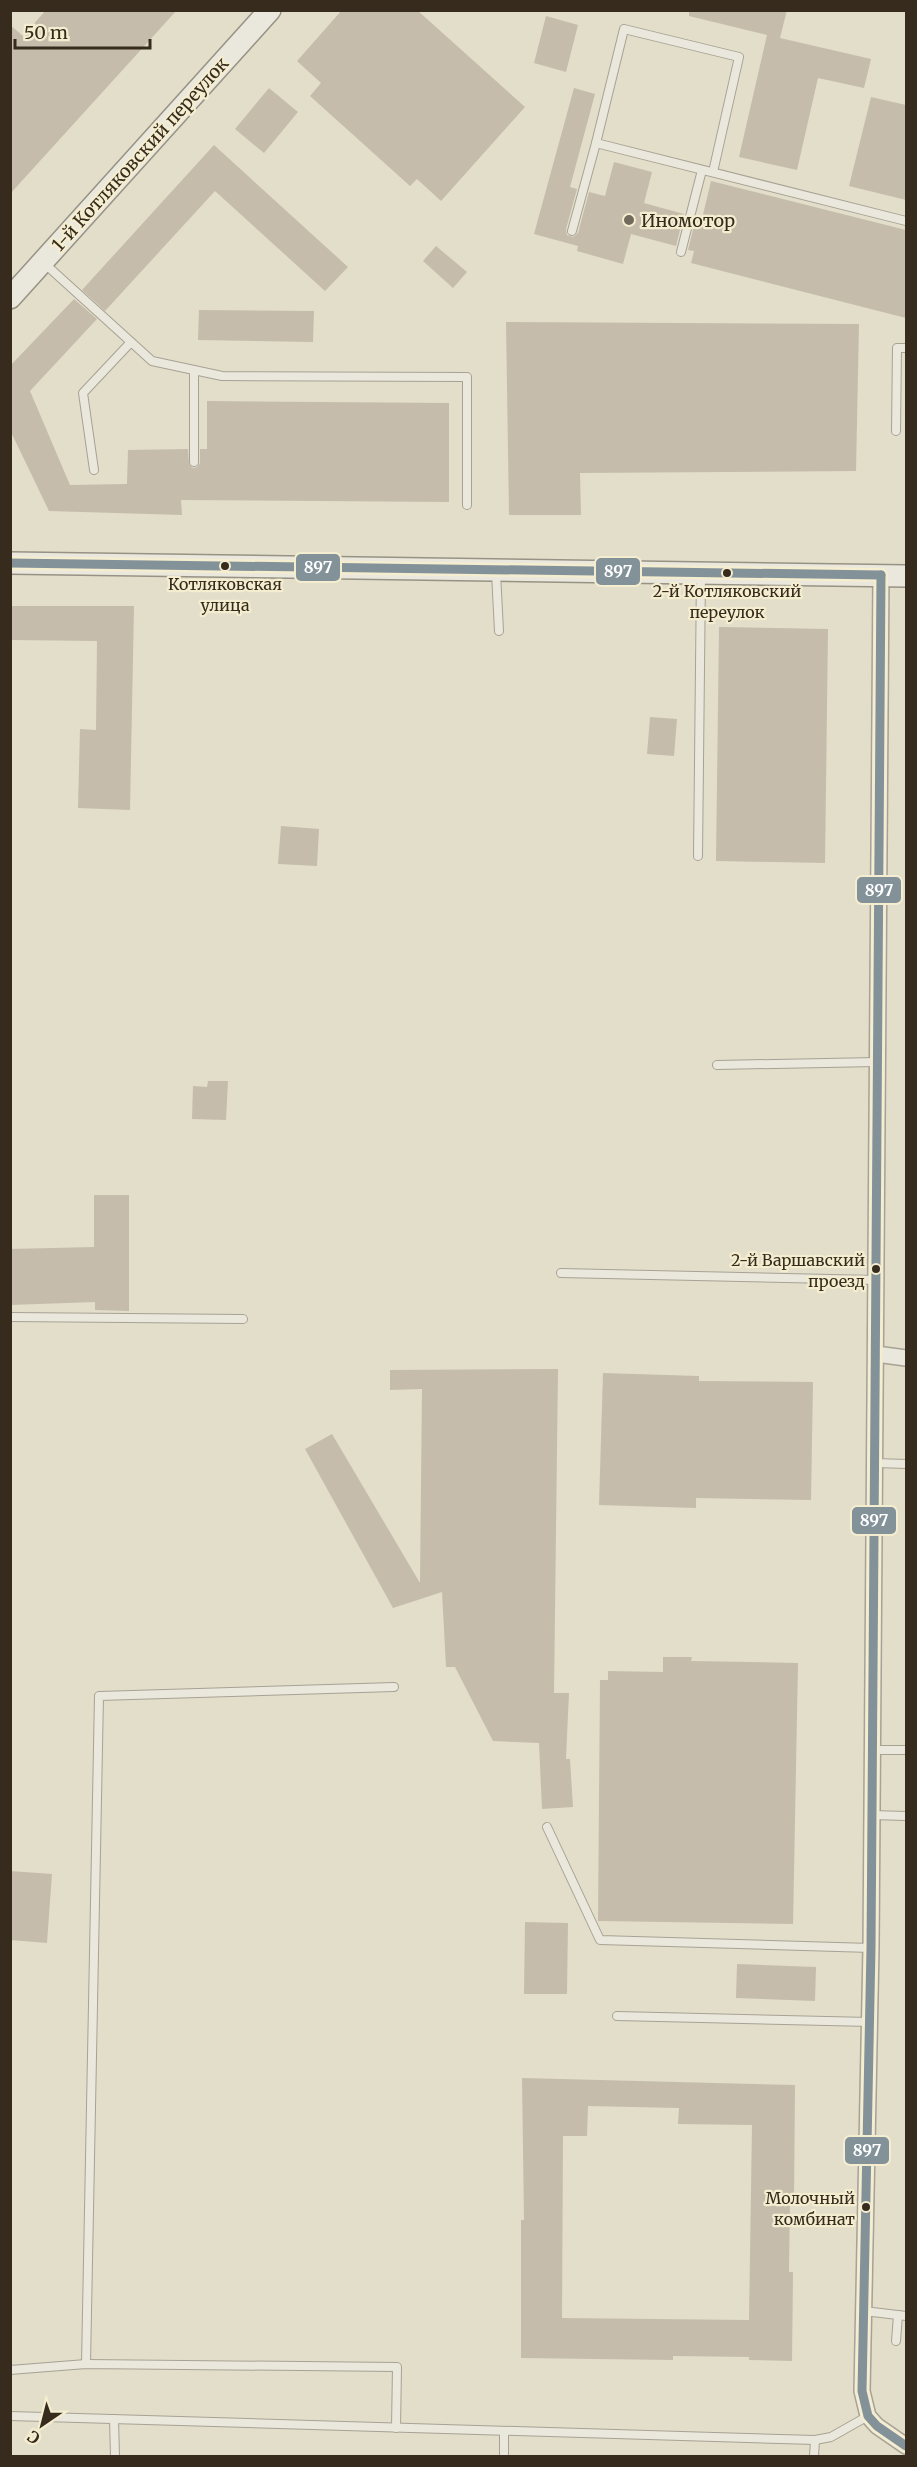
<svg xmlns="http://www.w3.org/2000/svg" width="917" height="2467" font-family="Merriweather,serif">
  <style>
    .building { fill: #c6bcab; fill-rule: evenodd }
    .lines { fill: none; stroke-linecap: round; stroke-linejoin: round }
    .lane-casing { stroke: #a7a294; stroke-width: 10 }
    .street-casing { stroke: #a7a294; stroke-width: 18 }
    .secondary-casing { stroke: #979284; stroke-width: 24 }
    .lane { stroke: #eae7dc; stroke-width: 8 }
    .street { stroke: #eae7dc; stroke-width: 15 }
    .secondary { stroke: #eae7dc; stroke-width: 21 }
    .bus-1-casing { stroke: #f5edd0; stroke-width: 14 }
    .bus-1 { stroke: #839299; stroke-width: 9 }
    .poi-dot { fill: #726a5a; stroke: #f5edd0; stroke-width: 2 }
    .bus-dot { fill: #362b1d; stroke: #f5edd0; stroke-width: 2 }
    .labels { text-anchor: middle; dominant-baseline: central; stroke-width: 4.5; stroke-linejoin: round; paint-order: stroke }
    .bus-label { font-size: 16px; fill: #362b1d; stroke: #f5edd0 }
    .street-label { font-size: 18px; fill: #362b1d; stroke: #f5edd0 }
    .poi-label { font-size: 18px; fill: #362b1d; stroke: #f5edd0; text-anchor: start }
    .line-badge { stroke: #f5edd0; stroke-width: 2 }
    .badge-label { font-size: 16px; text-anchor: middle; font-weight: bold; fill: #fff }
  </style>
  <rect width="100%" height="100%" fill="#e2deca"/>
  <g class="building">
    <polygon points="46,10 177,10 10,194 10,25 23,36"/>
    <polygon points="342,10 417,10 525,107 441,201 417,179 410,186 310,96 321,83 297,61"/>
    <polygon points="689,10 787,10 780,38 871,59 864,88 818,78 797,170 739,157 767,35 689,16"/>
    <polygon points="546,16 578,25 566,72 534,63"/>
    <polygon points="269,88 298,112 264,153 235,129"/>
    <polygon points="574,88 595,94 570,187 577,189 566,229 567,235 573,237 578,233 589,192 605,196 614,162 652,172 644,203 684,214 676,246 631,234 623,264 577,251 578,246 534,234"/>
    <polygon points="871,97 906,105 906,200 849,186"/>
    <polygon points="214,145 348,267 325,291 215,191 105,311 82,290"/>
    <polygon points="711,181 906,230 906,318 691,263 694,251 688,250 696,218 702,219"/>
    <polygon points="436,246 467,272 453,288 423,261"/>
    <polygon points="74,299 97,319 30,391 70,485 127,484 128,450 188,449 189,464 193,468 197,467 200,463 200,449 207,449 207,401 449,403 449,502 181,500 182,515 49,511 10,430 10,366"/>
    <polygon points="199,310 314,311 313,342 198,340"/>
    <polygon points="506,322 859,324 856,471 580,473 581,515 509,515"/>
    <polygon points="10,606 134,606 130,810 78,808 80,729 96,730 97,641 10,640"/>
    <polygon points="719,627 828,629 825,863 716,861"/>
    <polygon points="650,717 677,719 674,756 647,754"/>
    <polygon points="281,826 319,829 317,866 278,864"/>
    <polygon points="208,1081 228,1081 226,1120 192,1119 193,1086 207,1087"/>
    <polygon points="94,1195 129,1195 129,1311 95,1310 95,1302 10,1305 10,1249 94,1247"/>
    <polygon points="558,1369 554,1693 569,1693 566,1759 570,1759 573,1807 542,1809 539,1743 493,1741 455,1667 446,1667 442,1592 393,1608 305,1449 332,1434 420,1583 422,1389 390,1390 390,1370"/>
    <polygon points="603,1373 699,1376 699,1381 813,1382 811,1500 696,1498 696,1508 599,1505"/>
    <polygon points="663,1657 692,1657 691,1661 798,1663 793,1924 598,1921 600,1680 608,1680 608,1671 663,1672"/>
    <polygon points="10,1871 52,1874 47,1943 10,1940"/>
    <polygon points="525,1922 568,1923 567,1994 524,1994"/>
    <polygon points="737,1964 816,1967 815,2001 736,1998"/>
    <path d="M522,2078L795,2085L794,2200H790L789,2272H793L792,2361L749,2360V2357L673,2356V2360L521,2358V2220H524ZM588,2106L679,2108L678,2124L752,2125L749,2320L562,2318L563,2136H587Z"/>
  </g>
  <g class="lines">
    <defs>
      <g id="lane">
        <polyline points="596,143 624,29 739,57 713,172"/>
        <polyline points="572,231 596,143 906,221"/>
        <polyline points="681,252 702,170"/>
        <polyline points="44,263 152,361 222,376 467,377 467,505"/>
        <polyline points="896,431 897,348 906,348"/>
        <polyline points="194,462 194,370"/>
        <polyline points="94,470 83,393 131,342"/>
        <polyline points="496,573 499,631"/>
        <polyline points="698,856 701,573"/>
        <polyline points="717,1065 877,1062"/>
        <polyline points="561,1273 876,1280"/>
        <polyline points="10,1317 243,1319"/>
        <polyline points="876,1463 906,1464"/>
        <polyline points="873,1750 906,1750"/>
        <polyline points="872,1815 906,1816"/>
        <polyline points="547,1827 600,1940 871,1948"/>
        <polyline points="617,2016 870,2022"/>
        <polyline points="864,2311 906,2316"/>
        <polyline points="896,2341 898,2315"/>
        <polyline points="86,2364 99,1696 394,1687"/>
        <polyline points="10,2370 86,2364 397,2367 396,2428"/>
        <polyline points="10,2416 815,2440 831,2437 868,2416"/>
        <polyline points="114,2419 115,2456"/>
        <polyline points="504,2431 504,2456"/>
        <polyline points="814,2456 815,2440"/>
      </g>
      <g id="street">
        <polyline points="881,575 871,1948 862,2391 868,2416 877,2426 906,2446"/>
        <polyline points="876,1354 906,1358"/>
      </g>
      <g id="secondary">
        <polyline points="10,298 270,10"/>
        <polyline points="10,563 906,576"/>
      </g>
    </defs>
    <use href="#lane" class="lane-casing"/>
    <use href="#street" class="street-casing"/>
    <use href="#secondary" class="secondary-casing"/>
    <use href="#lane" class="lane"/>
    <use href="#street" class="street"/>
    <use href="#secondary" class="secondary"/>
    <defs>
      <g id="bus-1">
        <polyline points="10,563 881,575"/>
        <polyline points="881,575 871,1948 862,2391 868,2416 877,2426 906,2446"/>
      </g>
    </defs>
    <use href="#bus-1" class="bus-1-casing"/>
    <use href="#bus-1" class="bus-1"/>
  </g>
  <circle class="poi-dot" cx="629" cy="220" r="6"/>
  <g class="bus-dot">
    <circle cx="225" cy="566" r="5"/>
    <circle cx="727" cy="573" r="5"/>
    <circle cx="876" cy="1269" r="5"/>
    <circle cx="866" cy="2207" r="5"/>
  </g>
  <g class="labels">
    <g class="bus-label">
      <text x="225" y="584">Котляковская<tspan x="225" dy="21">улица</tspan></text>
      <text x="727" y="591">2-й Котляковский<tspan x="727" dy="21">переулок</tspan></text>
      <text x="865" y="1260" text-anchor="end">2-й Варшавский<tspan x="865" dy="21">проезд</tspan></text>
      <text x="855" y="2198" text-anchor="end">Молочный<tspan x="855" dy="21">комбинат</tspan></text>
    </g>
    <g class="street-label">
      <text transform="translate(140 154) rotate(-48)">1-й Котляковский переулок</text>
    </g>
    <g class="poi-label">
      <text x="641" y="220">Иномотор</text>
    </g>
  </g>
  <g class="line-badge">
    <rect x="295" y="553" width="46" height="29" rx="6" fill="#839299"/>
    <rect x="595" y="557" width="46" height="29" rx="6" fill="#839299"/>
    <rect x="856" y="876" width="46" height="28" rx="6" fill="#839299"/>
    <rect x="851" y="1506" width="46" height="29" rx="6" fill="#839299"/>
    <rect x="844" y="2136" width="46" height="29" rx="6" fill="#839299"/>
  </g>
  <g class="badge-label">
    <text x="318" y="573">897</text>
    <text x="618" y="577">897</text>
    <text x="879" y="896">897</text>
    <text x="874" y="1526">897</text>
    <text x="867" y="2156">897</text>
  </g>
  <rect width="917" height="2467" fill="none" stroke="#362b1d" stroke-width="24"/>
  <g transform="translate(42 2425) rotate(215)" stroke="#f5edd0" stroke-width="4.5" paint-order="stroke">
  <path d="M0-4.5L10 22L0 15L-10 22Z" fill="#362b1d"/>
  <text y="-9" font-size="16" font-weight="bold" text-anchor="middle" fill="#362b1d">С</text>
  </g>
  <path d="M15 39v9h135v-9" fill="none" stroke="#362b1d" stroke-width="3"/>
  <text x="24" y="39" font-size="18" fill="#362b1d" stroke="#f5edd0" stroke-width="4.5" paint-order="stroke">50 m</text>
</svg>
